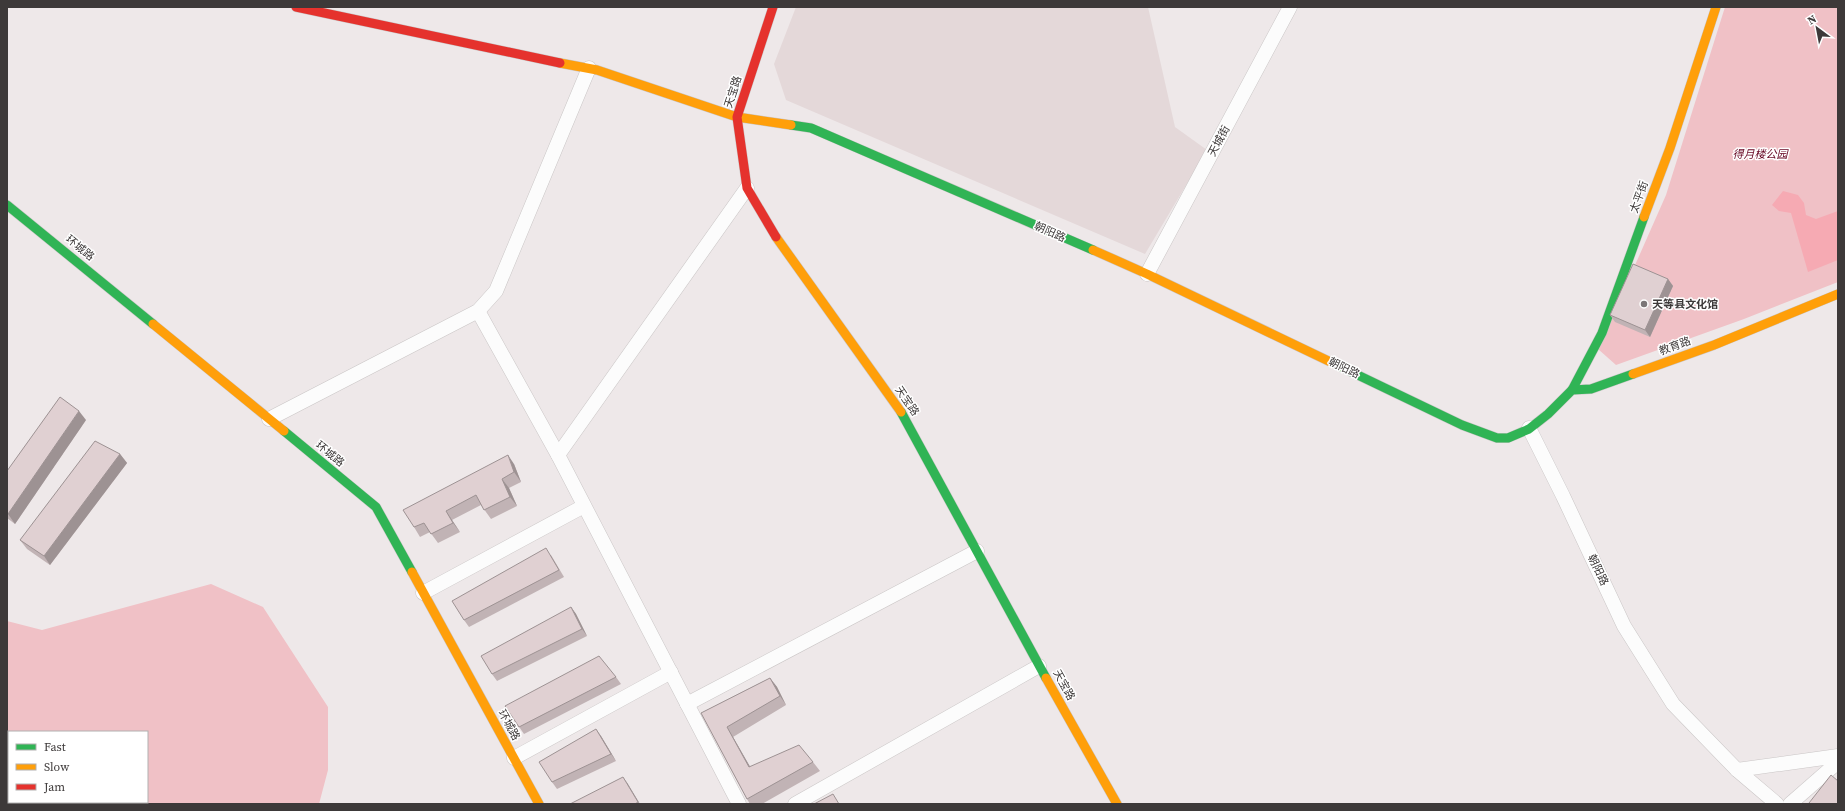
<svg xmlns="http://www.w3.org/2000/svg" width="1845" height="811" font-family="'Source Serif 4','Noto Sans SC',serif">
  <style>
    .built { fill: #e4d8d9 }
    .green { fill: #f0c1c6; fill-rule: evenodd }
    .water { fill: #f6aab3 }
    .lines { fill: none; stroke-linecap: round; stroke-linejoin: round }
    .street-casing { stroke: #cac6c6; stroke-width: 15 }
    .fast-casing { stroke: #cac6c6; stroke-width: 10 }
    .slow-casing { stroke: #cac6c6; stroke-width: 10 }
    .jam-casing { stroke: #cac6c6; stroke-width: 10 }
    .street { stroke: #fcfcfc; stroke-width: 14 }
    .fast { stroke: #30b455; stroke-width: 9 }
    .slow { stroke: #ff9f0a; stroke-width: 9 }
    .jam { stroke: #e5322d; stroke-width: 9 }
    .wall { fill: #c1b3b5 }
    .shaded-wall { fill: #9d9293 }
    .building { fill: #e0d0d2; stroke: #9d9293 }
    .poi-dot { fill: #7b7677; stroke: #fff; stroke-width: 1.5 }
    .labels { text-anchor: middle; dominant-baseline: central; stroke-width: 3; stroke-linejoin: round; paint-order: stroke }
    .street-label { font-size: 11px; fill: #3d3939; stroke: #fff }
    .park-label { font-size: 11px; font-style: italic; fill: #660522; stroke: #fff }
    .poi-label { font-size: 11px; font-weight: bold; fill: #3d3939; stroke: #fff; text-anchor: start }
  </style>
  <rect width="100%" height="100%" fill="#eee8e9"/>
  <polygon class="built" points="796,7 1148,7 1175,127 1207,150 1145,254 786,100 774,64"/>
  <g class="green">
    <polygon points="1725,7 1838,7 1838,282 1744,319 1616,365 1598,349 1666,195"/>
    <path d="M211,584L263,607L328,707V770L319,804H7V621L42,630ZM9,732H147V802H9Z"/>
  </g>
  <polygon class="water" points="1783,191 1798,195 1804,203 1806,215 1816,219 1838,211 1838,260 1808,272 1791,213 1779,211 1772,205"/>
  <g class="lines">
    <defs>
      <g id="street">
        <polyline points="1147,274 1290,7"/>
        <polyline points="478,311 558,455 739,804"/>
        <polyline points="269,419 478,311 496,291 589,68"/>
        <polyline points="1529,428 1563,496 1624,626 1673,704 1737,770 1777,804"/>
        <polyline points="558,455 747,188"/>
        <polyline points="423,593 584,506"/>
        <polyline points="687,704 977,551"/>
        <polyline points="514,758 671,672"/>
        <polyline points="1737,770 1838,756"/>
        <polyline points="795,804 1039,666"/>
        <polyline points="1790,804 1838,762"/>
      </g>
      <g id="fast">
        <polyline points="791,125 811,128 1093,250"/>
        <polyline points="7,205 153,324"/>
        <polyline points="1339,366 1462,425 1497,438 1508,438 1529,429 1548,414 1572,390 1591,389 1633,374"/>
        <polyline points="1572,390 1602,333 1644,217"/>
        <polyline points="901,412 1046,678"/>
        <polyline points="284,431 376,507 412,572"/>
      </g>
      <g id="slow">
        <polyline points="560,63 597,70 737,117 791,125"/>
        <polyline points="1644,217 1670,148 1716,7"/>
        <polyline points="776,237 901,412"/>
        <polyline points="1093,250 1147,274 1339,366"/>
        <polyline points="153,324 284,431"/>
        <polyline points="1633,374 1714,345 1838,294"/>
        <polyline points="412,572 539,804"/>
        <polyline points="1046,678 1117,804"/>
      </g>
      <g id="jam">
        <polyline points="296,7 560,63"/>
        <polyline points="773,7 737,117 747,188 776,237"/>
      </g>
    </defs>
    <use href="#street" class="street-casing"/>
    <use href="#fast" class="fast-casing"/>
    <use href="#slow" class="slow-casing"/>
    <use href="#jam" class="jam-casing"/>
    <use href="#street" class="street"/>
    <use href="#fast" class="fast"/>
    <use href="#slow" class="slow"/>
    <use href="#jam" class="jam"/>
  </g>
  <g class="wall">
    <polygon points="1668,279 1673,286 1650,337 1615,322 1610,315"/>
    <polygon points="86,420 15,524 7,518 7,471"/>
    <polygon points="120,454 127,463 50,565 27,549 20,540"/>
    <polygon points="514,464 521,482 509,488 517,506 491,519 481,505 452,520 460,532 438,543 430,532 420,537 414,527"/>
    <polygon points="551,555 564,577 469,627 464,620"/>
    <polygon points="571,607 576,614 587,636 497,681 492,674"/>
    <polygon points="616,677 621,684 524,734 505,706"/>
    <polygon points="770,678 777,687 786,705 733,737 750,767 813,762 820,771 762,804 750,804 747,799 701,713"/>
    <polygon points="601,736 616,761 557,789 552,782"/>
  </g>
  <g class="shaded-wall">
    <polygon points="1668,279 1673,286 1650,337 1645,330"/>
    <polygon points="79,411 86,420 15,524 8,514"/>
    <polygon points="120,454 127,463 50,565 44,556"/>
    <polygon points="508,455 514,464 521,482 514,472"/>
    <polygon points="502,479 509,488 517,506 510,497"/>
    <polygon points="446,511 460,532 453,523"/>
    <polygon points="571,607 576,614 587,636 582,629"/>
    <polygon points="770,678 777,687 786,705 780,696"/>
    <polygon points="727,727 733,737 756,777 749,767"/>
    <polygon points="596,729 601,736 616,761 611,754"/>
    <polygon points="623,777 628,784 640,804 639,804"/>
  </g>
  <g class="building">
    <polygon points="1633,264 1668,279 1645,330 1610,315"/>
    <polygon points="60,397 79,411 8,514 7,513 7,471"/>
    <polygon points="95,441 120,454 44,556 20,540"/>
    <polygon points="508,455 514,472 502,479 510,497 484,510 476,495 446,511 453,523 431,534 424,523 414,527 403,510"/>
    <polygon points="546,548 559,570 464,620 452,601"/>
    <polygon points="571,607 582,629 492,674 481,656"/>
    <polygon points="599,656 616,677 519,727 505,706"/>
    <polygon points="770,678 780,696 727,727 749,767 799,745 813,762 747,799 701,713"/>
    <polygon points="596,729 611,754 552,782 539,762"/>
    <polygon points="1831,775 1838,781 1838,804 1811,804 1809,803"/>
    <polygon points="623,777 638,802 635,804 570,804"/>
    <polygon points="833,794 839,804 814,804"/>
  </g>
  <circle class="poi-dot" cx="1644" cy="304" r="4"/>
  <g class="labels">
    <g class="street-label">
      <text transform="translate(733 92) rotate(-72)">天宝路</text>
      <text transform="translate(1219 141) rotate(-62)">天城街</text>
      <text transform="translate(1639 197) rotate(-70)">太平街</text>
      <text transform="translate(1050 232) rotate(24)">朝阳路</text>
      <text transform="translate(80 248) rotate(39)">环城路</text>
      <text transform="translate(1675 346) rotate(-20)">教育路</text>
      <text transform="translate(1344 368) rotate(26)">朝阳路</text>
      <text transform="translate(907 401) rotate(56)">天宝路</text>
      <text transform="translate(330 454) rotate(39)">环城路</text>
      <text transform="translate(1598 570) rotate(65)">朝阳路</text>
      <text transform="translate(1064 685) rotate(61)">天宝路</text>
      <text transform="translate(509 725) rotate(61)">环城路</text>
    </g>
    <g class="park-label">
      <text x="1760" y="154">得月楼公园</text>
    </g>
    <g class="poi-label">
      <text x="1652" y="304">天等县文化馆</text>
    </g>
  </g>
  <rect width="1845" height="811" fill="none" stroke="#3d3939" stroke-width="16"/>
  <rect x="8" y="731" width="140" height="72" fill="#ffffff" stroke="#b1b0b0"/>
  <rect x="16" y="744" width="20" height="6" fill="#30b455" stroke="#b1b0b0"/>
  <text x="44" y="751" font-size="12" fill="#3d3939">Fast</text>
  <rect x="16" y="764" width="20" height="6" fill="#ff9f0a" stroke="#b1b0b0"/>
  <text x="44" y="771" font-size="12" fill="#3d3939">Slow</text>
  <rect x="16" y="784" width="20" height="6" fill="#e5322d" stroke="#b1b0b0"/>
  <text x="44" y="791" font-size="12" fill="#3d3939">Jam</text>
  <g transform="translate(1817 28) rotate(328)" stroke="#ffffff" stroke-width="3" paint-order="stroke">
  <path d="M0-3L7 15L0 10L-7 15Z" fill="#3d3939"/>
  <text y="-6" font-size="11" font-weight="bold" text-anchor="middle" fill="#3d3939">N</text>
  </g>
</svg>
